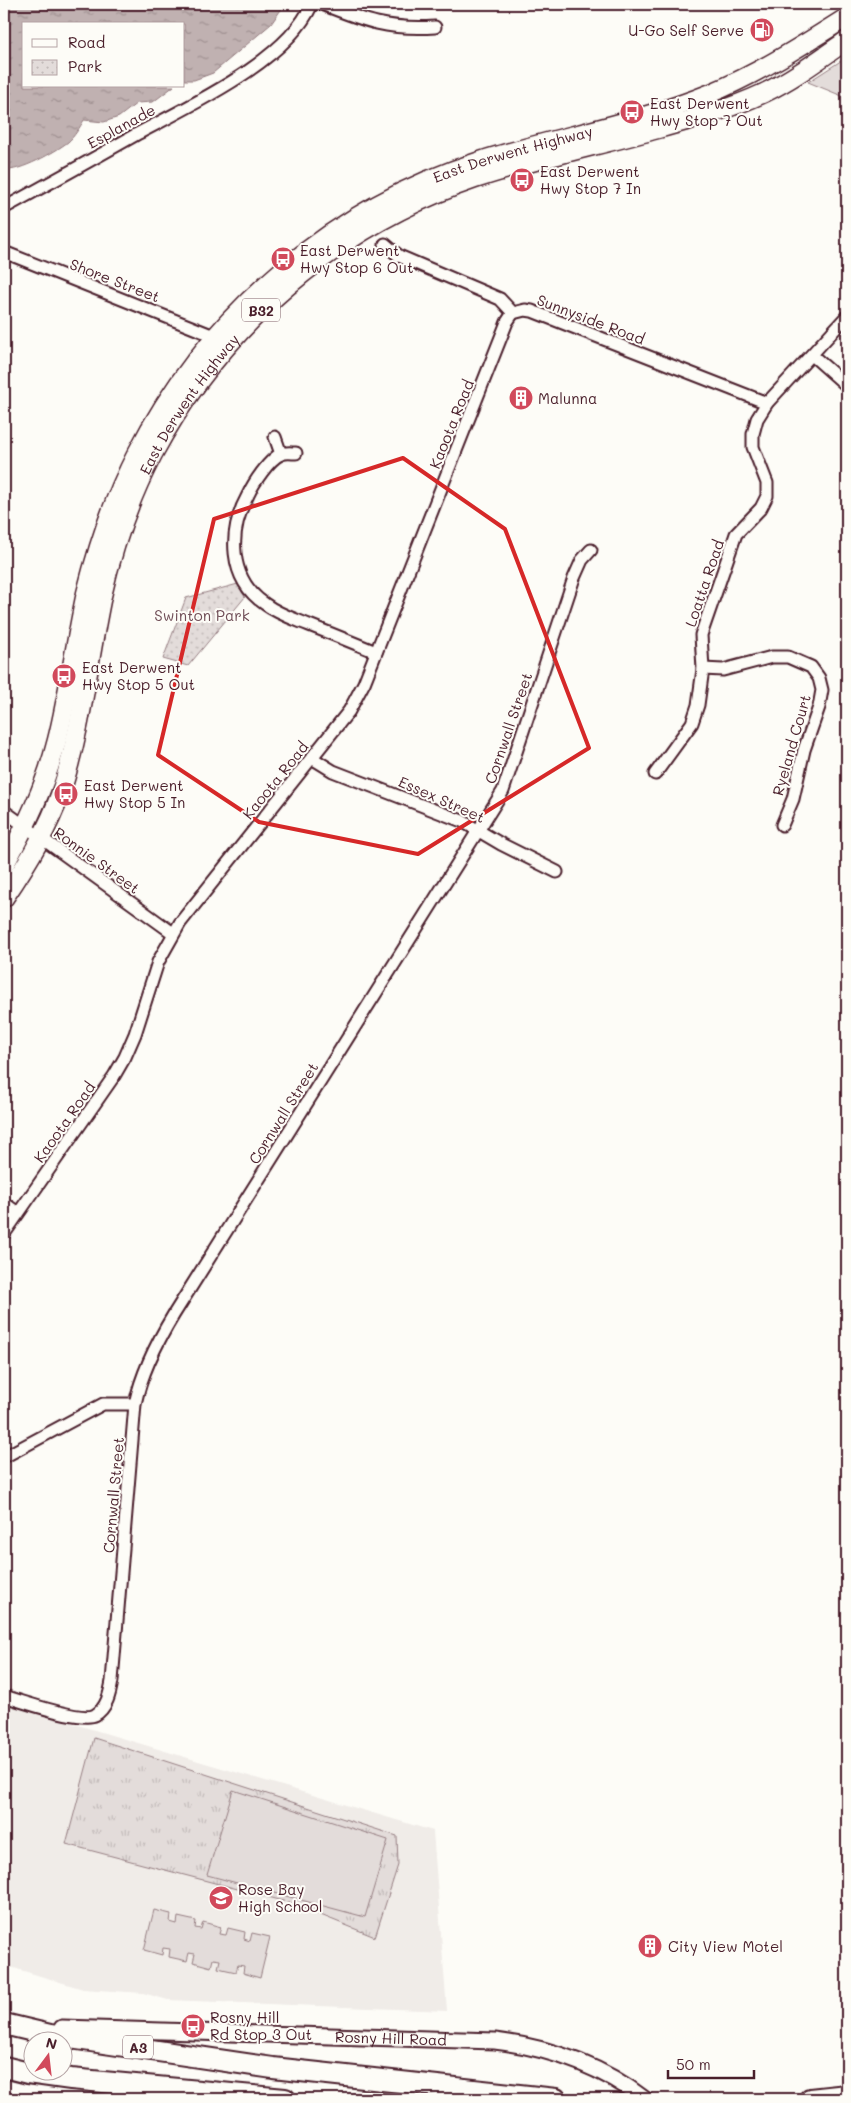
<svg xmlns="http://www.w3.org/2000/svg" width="851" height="2103" font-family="Mali,sans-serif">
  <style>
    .built { fill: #f0ece8 }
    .grass { fill: url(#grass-tufts); stroke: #967e82 }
    .park { fill: url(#park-dots); stroke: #967e82 }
    .pitch { fill: #e3dcda; stroke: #967e82 }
    .water { fill: url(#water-ripples); stroke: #91777b }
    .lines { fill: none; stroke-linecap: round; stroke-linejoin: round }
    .street-casing { stroke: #4a1f2b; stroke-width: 15 }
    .secondary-casing { stroke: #4a1f2b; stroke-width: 19 }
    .primary-casing { stroke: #4a1f2b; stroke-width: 21 }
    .highway-casing { stroke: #4a1f2b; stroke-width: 24 }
    .street { stroke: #fdfcf7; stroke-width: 11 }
    .secondary { stroke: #fdfcf7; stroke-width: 15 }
    .primary { stroke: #fdfcf7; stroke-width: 18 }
    .highway { stroke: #fdfcf7; stroke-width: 20 }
    .marked { fill: none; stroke: #d62828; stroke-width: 4; stroke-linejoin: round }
    .labels { text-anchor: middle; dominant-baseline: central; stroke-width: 4; stroke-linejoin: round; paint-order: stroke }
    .shield { fill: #fdfcf7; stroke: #806168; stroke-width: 1 }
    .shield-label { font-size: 14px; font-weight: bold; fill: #4a1f2b }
    .poi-label { font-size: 15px; fill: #4a1f2b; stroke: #fdfcf7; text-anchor: start }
    .street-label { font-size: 15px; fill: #4a1f2b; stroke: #fdfcf7 }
    .park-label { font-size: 15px; fill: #704e57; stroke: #fdfcf7 }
  </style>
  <defs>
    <pattern id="grass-tufts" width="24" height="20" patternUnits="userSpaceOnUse" patternTransform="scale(1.25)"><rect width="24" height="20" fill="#e3dcda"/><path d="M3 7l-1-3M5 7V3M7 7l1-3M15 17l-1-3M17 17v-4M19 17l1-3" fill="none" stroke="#c4bcbb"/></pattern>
    <pattern id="park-dots" width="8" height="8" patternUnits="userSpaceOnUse" patternTransform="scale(1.25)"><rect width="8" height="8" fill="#e3dcda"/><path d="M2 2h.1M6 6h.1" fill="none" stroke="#c4bcbb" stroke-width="1.8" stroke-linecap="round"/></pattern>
    <pattern id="water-ripples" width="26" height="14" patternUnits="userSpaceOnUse" patternTransform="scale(1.25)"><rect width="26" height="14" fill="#c0b1b1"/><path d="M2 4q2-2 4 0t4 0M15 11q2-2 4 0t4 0" fill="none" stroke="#9e8f90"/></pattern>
  </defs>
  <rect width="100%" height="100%" fill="#fdfcf7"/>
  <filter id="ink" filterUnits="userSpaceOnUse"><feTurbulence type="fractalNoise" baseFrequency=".02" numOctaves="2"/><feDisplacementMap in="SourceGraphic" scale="10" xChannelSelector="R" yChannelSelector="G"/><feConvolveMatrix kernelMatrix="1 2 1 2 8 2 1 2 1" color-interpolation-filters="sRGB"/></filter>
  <g filter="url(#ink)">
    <polygon class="built" points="4,1703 433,1831 447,2011 168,2000 143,1993 83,1989 4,1965"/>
    <polygon class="grass" points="94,1738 397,1836 398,1865 375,1937 291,1903 66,1844"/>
    <polygon class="park" points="238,584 245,597 188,666 163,659 186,598"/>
    <g class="pitch">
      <polygon points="847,57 847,98 808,82"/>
      <polygon points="233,1790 388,1840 365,1917 207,1875"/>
      <polygon points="154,1910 171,1914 170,1922 177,1924 178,1917 196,1921 195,1928 201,1929 203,1922 221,1927 219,1934 226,1935 228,1928 245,1932 244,1939 250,1941 252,1933 270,1937 260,1978 243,1973 244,1966 238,1965 236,1972 218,1968 220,1960 213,1959 211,1967 193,1962 195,1954 189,1953 187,1961 169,1957 170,1949 163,1948 162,1955 144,1950"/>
    </g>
    <path class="water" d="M4,4H285L271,24L213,73L194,80H184V24H24V86H174L153,102L137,103L119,117L104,122L84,120C80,127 74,137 68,142C55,152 20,172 4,170Z"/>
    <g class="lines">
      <defs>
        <g id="street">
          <path d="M322,4C365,21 387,30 435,27"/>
          <path d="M4,208C48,184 93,159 137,134C191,105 287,61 312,4"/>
          <polyline points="385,244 399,256 500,299 513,313 525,310 532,311 767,403"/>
          <polyline points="4,252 214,336"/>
          <polyline points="812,355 847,386"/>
          <polyline points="275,437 281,454"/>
          <path d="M296,453C292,453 285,452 281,454C269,459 253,484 248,495C228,531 228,579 265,604C278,614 294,619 309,625C332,634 354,643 376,652"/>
          <polyline points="703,669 723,670 772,657 788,657 811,667 819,678 822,690 819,707 804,750 793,799 782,825"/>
          <polyline points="312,758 333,771 462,821 501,844 557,872"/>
          <polyline points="655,774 692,723 698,705 703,669 701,635 736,534 761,508 767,496 767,483 753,447 753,434 757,419 767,403 847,316"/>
          <polyline points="4,811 173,933"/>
          <polyline points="4,1203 18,1213"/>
          <polyline points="4,1234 114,1076 125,1057 135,1034 158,962 180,923 349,711 364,683 507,322 513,313"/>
          <polyline points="4,1457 103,1404 135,1404"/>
          <path d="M4,1696C20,1701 82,1722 95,1715C107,1708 110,1693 112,1681L135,1404C142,1371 157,1342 174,1314L503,791L574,578L582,560L591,550"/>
        </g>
        <g id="secondary">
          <path id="s1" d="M62,2028L495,2041C551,2048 600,2065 644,2099"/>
        </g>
        <g id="primary">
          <path id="s2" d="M4,866C26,826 46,785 57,740C69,692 75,642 86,593C98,545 114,497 137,453C207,316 332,207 480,161C556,137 637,123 711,93C759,73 803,45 847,17"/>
          <path id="s3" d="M4,898C26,866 47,832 60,795C82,730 88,662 102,596C113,547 130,498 153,454C222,325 337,226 475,179C535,159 597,146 658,129C694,119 730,109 764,93C793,79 820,59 847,40"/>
        </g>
        <g id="highway">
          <polyline points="4,2024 50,2035 273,2068 556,2099"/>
          <polyline points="4,2067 28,2073 71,2079 285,2099"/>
          <polyline points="810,2099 847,2095"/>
        </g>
      </defs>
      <use href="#street" class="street-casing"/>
      <use href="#secondary" class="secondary-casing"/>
      <use href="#primary" class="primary-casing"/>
      <use href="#highway" class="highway-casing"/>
      <use href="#street" class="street"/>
      <use href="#secondary" class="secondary"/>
      <use href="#primary" class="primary"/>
      <use href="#highway" class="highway"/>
    </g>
  </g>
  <path class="marked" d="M403,458L505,529L589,748L418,854L259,822L158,755L214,519Z"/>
  <defs>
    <symbol id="fuel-disc" viewBox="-11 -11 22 22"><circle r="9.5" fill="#d1495b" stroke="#fdfcf7"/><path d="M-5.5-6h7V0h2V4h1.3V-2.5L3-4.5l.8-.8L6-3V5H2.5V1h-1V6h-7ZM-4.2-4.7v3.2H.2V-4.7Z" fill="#fff"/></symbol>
    <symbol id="bus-disc" viewBox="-11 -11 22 22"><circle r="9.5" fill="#d1495b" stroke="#fdfcf7"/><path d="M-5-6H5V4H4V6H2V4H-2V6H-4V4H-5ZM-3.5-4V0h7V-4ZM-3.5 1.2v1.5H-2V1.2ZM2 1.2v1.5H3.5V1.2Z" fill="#fff"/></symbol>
    <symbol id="building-disc" viewBox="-11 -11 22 22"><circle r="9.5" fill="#d1495b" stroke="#fdfcf7"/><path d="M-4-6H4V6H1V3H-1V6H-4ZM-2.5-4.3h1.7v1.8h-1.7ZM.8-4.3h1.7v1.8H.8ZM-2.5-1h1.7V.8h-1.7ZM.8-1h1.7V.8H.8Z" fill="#fff"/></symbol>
    <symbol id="school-disc" viewBox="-11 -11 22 22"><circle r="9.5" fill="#d1495b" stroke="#fdfcf7"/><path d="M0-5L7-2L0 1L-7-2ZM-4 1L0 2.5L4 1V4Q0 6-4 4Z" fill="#fff"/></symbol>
  </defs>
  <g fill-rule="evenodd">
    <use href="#fuel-disc" x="748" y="16" width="28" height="28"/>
    <use href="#bus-disc" x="618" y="98" width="28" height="28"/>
    <use href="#bus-disc" x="508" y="166" width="28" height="28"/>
    <use href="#bus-disc" x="269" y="245" width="28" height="28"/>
    <use href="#building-disc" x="507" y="384" width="28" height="28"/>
    <use href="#bus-disc" x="50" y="662" width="28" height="28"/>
    <use href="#bus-disc" x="52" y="780" width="28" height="28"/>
    <use href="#school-disc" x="207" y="1884" width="28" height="28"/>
    <use href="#building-disc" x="636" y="1932" width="28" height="28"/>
    <use href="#bus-disc" x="179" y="2012" width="28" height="28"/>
  </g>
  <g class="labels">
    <g class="shield">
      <rect x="242" y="298.5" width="38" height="23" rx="4"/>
      <rect x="123" y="2035.5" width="30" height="23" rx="4"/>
    </g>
    <g class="shield-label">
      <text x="261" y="310">B32</text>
      <text x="138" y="2047">A3</text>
    </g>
    <g class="poi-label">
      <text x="744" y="30" text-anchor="end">U-Go Self Serve</text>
      <text x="650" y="103">East Derwent<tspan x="650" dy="17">Hwy Stop 7 Out</tspan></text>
      <text x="540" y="171">East Derwent<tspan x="540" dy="17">Hwy Stop 7 In</tspan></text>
      <text x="300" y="250">East Derwent<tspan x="300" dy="17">Hwy Stop 6 Out</tspan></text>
      <text x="538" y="398">Malunna</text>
      <text x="82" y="667">East Derwent<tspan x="82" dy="17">Hwy Stop 5 Out</tspan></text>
      <text x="84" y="785">East Derwent<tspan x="84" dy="17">Hwy Stop 5 In</tspan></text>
      <text x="238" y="1889">Rose Bay<tspan x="238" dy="17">High School</tspan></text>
      <text x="668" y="1946">City View Motel</text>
      <text x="210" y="2017">Rosny Hill<tspan x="210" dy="17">Rd Stop 3 Out</tspan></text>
    </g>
    <g class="street-label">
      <text transform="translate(121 126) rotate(-29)">Esplanade</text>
      <text stroke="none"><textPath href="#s2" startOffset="932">East Derwent Highway</textPath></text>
      <text transform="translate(115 280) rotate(21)">Shore Street</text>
      <text transform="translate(591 319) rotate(21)">Sunnyside Road</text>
      <text stroke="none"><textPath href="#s3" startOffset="534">East Derwent Highway</textPath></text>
      <text transform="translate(451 424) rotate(-68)">Kaoota Road</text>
      <text transform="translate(704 583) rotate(-71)">Loatta Road</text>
      <text transform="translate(508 728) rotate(-71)">Cornwall Street</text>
      <text transform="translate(791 745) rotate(-74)">Ryeland Court</text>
      <text transform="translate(275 780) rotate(-51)">Kaoota Road</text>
      <text transform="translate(442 799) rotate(24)">Essex Street</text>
      <text transform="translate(97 860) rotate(36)">Ronnie Street</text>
      <text transform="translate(283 1113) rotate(-58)">Cornwall Street</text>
      <text transform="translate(64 1122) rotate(-55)">Kaoota Road</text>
      <text transform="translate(113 1495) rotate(-85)">Cornwall Street</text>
      <text stroke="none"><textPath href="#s1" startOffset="329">Rosny Hill Road</textPath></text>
    </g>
    <g class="park-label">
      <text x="202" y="615">Swinton Park</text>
    </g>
  </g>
  <rect width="851" height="2103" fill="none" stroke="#fdfcf7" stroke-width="20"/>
  <rect x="10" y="10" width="831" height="2083" fill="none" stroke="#4a1f2b" stroke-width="2" filter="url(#ink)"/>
  <rect x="22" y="22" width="162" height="65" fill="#fdfcf7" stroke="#b5a4a5"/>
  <rect x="32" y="39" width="25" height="8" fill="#fdfcf7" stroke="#b5a4a5"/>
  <text x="68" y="48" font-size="15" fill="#4a1f2b">Road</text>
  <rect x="32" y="60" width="25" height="15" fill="url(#park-dots)" stroke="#b5a4a5"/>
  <text x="68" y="72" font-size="15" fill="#4a1f2b">Park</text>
  <g transform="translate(48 2056) rotate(15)"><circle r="24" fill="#fdfcf7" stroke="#b5a4a5"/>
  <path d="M0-4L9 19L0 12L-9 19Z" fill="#d1495b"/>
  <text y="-8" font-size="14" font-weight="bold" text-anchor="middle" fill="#4a1f2b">N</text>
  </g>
  <path d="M668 2070v8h86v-8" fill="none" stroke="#4a1f2b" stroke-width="2.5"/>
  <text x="676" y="2070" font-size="15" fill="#4a1f2b" stroke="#fdfcf7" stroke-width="4" paint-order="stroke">50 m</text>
</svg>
